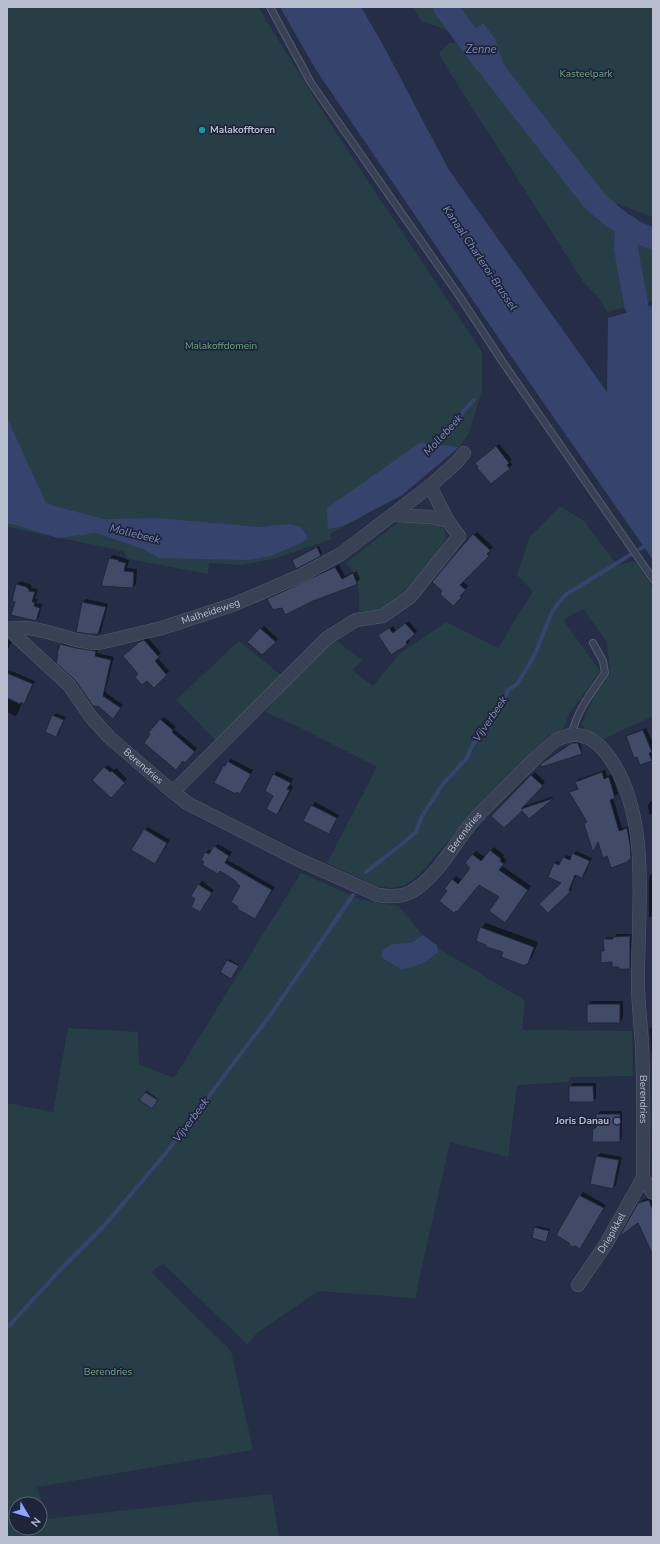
<svg xmlns="http://www.w3.org/2000/svg" width="660" height="1544" font-family="'Nunito Sans',sans-serif">
  <style>
    .green { fill: #273e47; fill-rule: evenodd }
    .water { fill: #35436d }
    .shadow { fill: #0007 }
    .lines { fill: none; stroke-linecap: round; stroke-linejoin: round }
    .stream { stroke: #35436d; stroke-width: 4 }
    .river { stroke: #35436d; stroke-width: 24 }
    .building { fill: #414b67; stroke: #20273d }
    .lane-casing { stroke: #555b70; stroke-width: 8 }
    .street-casing { stroke: #555b70; stroke-width: 14 }
    .lane { stroke: #394155; stroke-width: 6 }
    .street { stroke: #394155; stroke-width: 13 }
    .culture-dot { fill: #0f9aa8; stroke: #1e253b; stroke-width: 1.5 }
    .service-dot { fill: #5c6f8a; stroke: #1e253b; stroke-width: 1.5 }
    .labels { text-anchor: middle; dominant-baseline: central; stroke-width: 3.5; stroke-linejoin: round; paint-order: stroke }
    .park-label { font-size: 10px; fill: #6ca281; stroke: #1e253b }
    .poi-label { font-size: 10px; font-weight: bold; fill: #b7bdce; stroke: #1e253b; text-anchor: start }
    .street-label { font-size: 10px; fill: #b7bdce; stroke: #1e253b }
    .water-label { font-size: 11px; font-style: italic; fill: #7c8cb9; stroke: #1e253b }
  </style>
  <rect width="100%" height="100%" fill="#252e46"/>
  <g class="green">
    <polygon points="7,7 258,7 338,136 482,352 482,390 469,433 459,447 402,495 330,534 332,539 273,559 241,565 209,563 208,574 128,559 123,551 7,527"/>
    <polygon points="413,7 653,7 653,217 596,196 474,39 421,21"/>
    <path d="M457,42L582,205C603,226 625,241 653,250V300L607,312L600,299L584,283L447,68L439,53L449,43Z"/>
    <polygon points="559,507 562,507 584,521 617,565 635,561 653,588 653,716 604,739 585,729 582,724 594,696 610,674 607,642 583,609 567,617 564,621 600,671 569,714 563,729 548,736 483,800 419,875 405,885 391,888 377,886 327,863 377,767 297,726 265,712 291,682 334,639 362,660 352,670 373,686 399,654 446,622 498,648 533,591 517,575 530,537"/>
    <path d="M430,521L444,529L446,538L437,554L403,599L382,610L359,611C359,591 361,577 346,563L397,523Z"/>
    <polygon points="239,641 282,676 217,742 176,700"/>
    <path d="M301,873L362,900L399,906L428,942L524,1000L525,1002L522,1030L632,1031L633,1076L570,1077L568,1086L567,1082L517,1085L508,1157L450,1142L415,1298L318,1291L257,1333L247,1344L163,1264L151,1272L231,1351L253,1450L37,1487L47,1519L272,1494L279,1537H7V1103L53,1112L68,1028L138,1032L139,1064L174,1078ZM16,1504H40V1528H16Z"/>
  </g>
  <g class="water">
    <polygon points="280,7 361,7 382,43 449,170 607,392 608,318 653,305 653,560 504,346 316,70"/>
    <path d="M483,23L495,39L504,65L604,193C619,207 633,220 653,227V250C625,241 603,226 582,205L468,58L457,42Z"/>
    <polygon points="7,421 9,422 46,503 58,507 104,519 156,518 260,527 290,524 301,527 308,538 301,543 271,556 246,560 159,558 143,549 96,533 58,538 12,524 7,524"/>
    <polygon points="421,442 459,447 402,495 343,526 328,529 327,508"/>
    <path d="M423,935L437,945L438,952C429,961 414,968 401,969L385,960L381,955L383,950L392,944L411,943Z"/>
  </g>
  <g class="shadow">
    <polygon points="499,444 512,460 510,461 512,465 509,468 480,460"/>
    <polygon points="477,532 493,547 489,551 491,552 463,581 468,586 462,592 464,593 453,605 444,591 457,552"/>
    <polygon points="319,546 322,553 321,555 297,567 293,560 294,559"/>
    <polygon points="113,555 129,560 127,568 137,569 136,584 133,587 103,585 110,558"/>
    <polygon points="339,565 345,576 357,571 360,579 355,584 313,600 283,607 269,600 272,596"/>
    <polygon points="20,581 30,584 30,585 32,586 31,588 38,589 35,599 38,599 36,603 42,604 39,617 36,620 16,601 13,601 17,584"/>
    <polygon points="86,599 108,604 101,631 102,631 100,633 90,633 83,602"/>
    <polygon points="409,621 417,631 408,639 410,641 407,644 391,654 382,633 393,626 396,631"/>
    <polygon points="264,626 278,639 262,654 248,641"/>
    <polygon points="7,634 13,639 7,651"/>
    <polygon points="148,638 161,653 157,657 169,671 154,687 139,674 124,656 143,639"/>
    <polygon points="64,641 98,648 97,653 114,657 105,692 123,705 116,714 61,644"/>
    <polygon points="9,670 35,681 27,699 24,702 22,702 18,713 15,716 7,712 7,672"/>
    <polygon points="56,713 66,717 59,733 56,736 53,716"/>
    <polygon points="164,717 176,727 174,729 197,748 188,759 161,720"/>
    <polygon points="646,728 653,744 653,758 651,760 627,737 630,734"/>
    <polygon points="574,742 580,742 582,752 581,753 544,762"/>
    <polygon points="231,759 253,770 240,793 224,766"/>
    <polygon points="108,765 114,770 116,768 127,779 111,796 94,780"/>
    <polygon points="605,770 607,776 612,775 618,794 613,798 622,828 630,826 633,855 627,861 608,855 599,842 594,850 588,822 570,792 573,790 578,788 576,782 579,779"/>
    <polygon points="277,771 293,779 290,785 293,787 280,811 277,814 274,775"/>
    <polygon points="535,772 545,782 521,807 554,796 529,818 522,809 493,816"/>
    <polygon points="651,801 653,801 653,814 649,814 648,805"/>
    <polygon points="315,802 339,815 328,833 312,806"/>
    <polygon points="148,827 170,840 155,863 145,830"/>
    <polygon points="218,844 232,852 227,860 275,887 255,918 242,885 206,853 209,849 212,851"/>
    <polygon points="494,847 504,855 503,857 507,860 502,866 531,886 505,922 501,896 479,884 449,891 445,889 456,876 462,880 472,868 466,863 476,851 485,857"/>
    <polygon points="576,851 592,858 585,874 582,877 577,874 571,887 572,889 548,912 563,882 555,863 557,861 561,863 566,855 572,857"/>
    <polygon points="652,873 653,916 649,917 649,877"/>
    <polygon points="202,881 214,890 200,911 196,898 192,895"/>
    <polygon points="486,923 538,942 532,958 527,963 504,951 487,945 481,928"/>
    <polygon points="617,934 632,934 633,964 630,968 620,966 613,961 602,951 605,949 604,940 608,937 615,937"/>
    <polygon points="229,959 239,965 232,976 221,972"/>
    <polygon points="591,1001 623,1001 623,1018 620,1022 588,1004"/>
    <polygon points="653,1026 653,1060 652,1060 650,1029"/>
    <polygon points="573,1083 596,1083 596,1098 593,1101 570,1087"/>
    <polygon points="147,1091 158,1099 153,1107 140,1100"/>
    <polygon points="600,1111 622,1111 622,1138 619,1141 594,1128 597,1125 597,1114"/>
    <polygon points="600,1153 622,1157 616,1185 613,1188 597,1156"/>
    <polygon points="583,1192 606,1205 580,1247 557,1234"/>
    <polygon points="653,1198 653,1250 639,1204 642,1200"/>
    <polygon points="537,1226 550,1229 546,1241 535,1227"/>
  </g>
  <g class="lines">
    <g class="stream">
      <polyline points="431,447 474,400"/>
      <polyline points="640,549 653,541"/>
      <polyline points="366,872 397,848 416,832 422,816 432,801 442,785 467,758 472,746 504,701 508,690 517,684 534,656 553,610 565,595 630,555"/>
      <polyline points="7,1328 63,1267 104,1226 165,1154 274,1010 353,895"/>
    </g>
    <g class="river">
      <polyline points="445,7 485,61"/>
      <polyline points="627,227 626,249 636,304"/>
    </g>
  </g>
  <g class="building">
    <polygon points="496,446 509,463 507,465 510,469 491,484 477,468 478,467 475,463"/>
    <polygon points="473,534 491,551 487,554 489,556 460,585 466,590 460,596 462,597 453,606 440,594 442,591 432,582 457,552"/>
    <polygon points="317,547 321,556 296,569 292,560"/>
    <polygon points="109,558 119,560 118,561 126,563 124,571 134,572 133,588 101,586"/>
    <polygon points="335,567 342,579 353,573 357,583 356,585 313,601 285,615 282,608 273,610 267,599"/>
    <polygon points="16,584 27,587 27,588 29,589 29,591 35,592 32,602 35,602 34,606 40,608 36,621 11,615 15,602 12,601"/>
    <polygon points="82,602 106,607 98,634 100,634 89,634 76,632"/>
    <polygon points="405,623 415,634 406,642 407,645 391,655 378,635 389,628 393,633"/>
    <polygon points="260,628 276,642 262,655 247,642"/>
    <polygon points="144,640 159,657 155,661 167,675 154,688 147,681 142,685 135,677 138,674 123,656 139,642"/>
    <polygon points="60,644 76,648 96,651 95,656 111,660 103,696 121,708 113,719 99,707 93,706 75,680 56,663 58,654 57,654"/>
    <polygon points="7,673 33,684 24,704 21,702 20,704 7,698"/>
    <polygon points="52,715 64,720 56,737 45,732"/>
    <polygon points="160,719 173,730 172,732 195,752 185,763 183,761 176,770 144,743 150,734 148,733"/>
    <polygon points="643,730 652,752 649,753 652,761 640,765 637,757 634,758 626,736"/>
    <polygon points="572,743 578,743 582,754 542,767 540,764 542,763"/>
    <polygon points="227,761 251,774 240,794 237,792 236,794 214,783 223,766 225,766"/>
    <polygon points="104,767 110,772 112,771 125,783 111,798 92,780"/>
    <polygon points="602,772 604,779 609,777 615,798 610,800 619,831 627,828 630,844 631,858 627,862 614,867 611,868 607,856 603,858 598,842 593,852 584,824 587,822 569,792 578,789 575,782"/>
    <polygon points="273,774 291,783 287,789 290,790 277,815 266,809 273,796 265,791"/>
    <polygon points="531,775 543,786 521,809 554,798 529,819 522,811 504,828 491,816"/>
    <polygon points="311,805 337,818 329,834 303,821"/>
    <polygon points="144,829 167,843 155,864 131,850"/>
    <polygon points="214,846 229,856 225,863 272,890 255,919 237,909 238,907 231,902 240,886 236,883 237,882 220,871 218,874 202,865 204,862 201,860 205,852 209,854"/>
    <polygon points="490,850 501,859 500,861 504,864 499,870 528,890 505,923 489,911 499,897 479,885 457,912 456,911 454,913 439,901 447,891 444,889 452,879 458,884 470,868 465,863 472,854 481,861"/>
    <polygon points="572,853 590,861 582,878 575,875 569,890 570,892 548,913 539,904 561,883 548,877 554,863 559,865 563,857 570,860"/>
    <polygon points="198,884 212,893 200,912 191,907 195,899 191,896"/>
    <polygon points="480,927 534,947 528,964 526,964 525,966 501,957 503,952 486,947 486,945 476,941"/>
    <polygon points="630,936 630,969 618,969 619,967 612,967 612,962 601,963 601,951 604,951 603,939 613,939 613,937"/>
    <polygon points="227,960 239,966 231,979 220,972"/>
    <rect x="587" y="1004" width="33" height="19"/>
    <polygon points="569,1086 593,1086 594,1102 569,1102"/>
    <polygon points="145,1092 158,1100 152,1109 139,1100"/>
    <polygon points="596,1114 620,1114 620,1142 592,1142 593,1128 596,1128"/>
    <polygon points="596,1156 619,1160 613,1189 590,1184"/>
    <polygon points="579,1195 604,1208 580,1249 576,1246 571,1247 569,1243 556,1235"/>
    <polygon points="649,1200 653,1211 653,1255 638,1223 619,1237 638,1203"/>
    <polygon points="534,1227 549,1231 546,1242 532,1238"/>
  </g>
  <g class="lines">
    <defs>
      <g id="lane">
        <polyline points="270,7 311,83 460,297 502,361 653,579"/>
        <path d="M572,735C575,713 593,690 605,673L603,661L593,643"/>
      </g>
      <g id="street">
        <polyline points="394,515 431,517 448,521"/>
        <path id="s1" d="M7,628L69,685L91,717L109,737L167,787L187,803L297,859L378,895C389,897 401,897 411,892C437,878 454,843 474,820C488,804 505,789 520,773C532,762 543,750 555,741C559,738 568,735 573,735C593,734 605,750 615,766C651,827 637,915 638,983C638,1004 641,1025 642,1046C644,1090 643,1134 643,1178L653,1193"/>
        <path id="s2" d="M9,629C36,622 72,644 99,643L162,628L235,604L302,575L341,554L430,486L457,462L464,453"/>
        <polyline points="173,792 327,638 356,620 383,616 410,597 459,536 448,521 430,486"/>
        <path id="s3" d="M578,1285L606,1244L643,1178"/>
      </g>
    </defs>
    <use href="#lane" class="lane-casing"/>
    <use href="#street" class="street-casing"/>
    <use href="#lane" class="lane"/>
    <use href="#street" class="street"/>
  </g>
  <circle class="culture-dot" cx="202" cy="130" r="4"/>
  <circle class="service-dot" cx="617" cy="1121" r="4"/>
  <g class="labels">
    <g class="park-label">
      <text x="586" y="74">Kasteelpark</text>
      <text x="221" y="346">Malakoffdomein</text>
      <text x="108" y="1372">Berendries</text>
    </g>
    <g class="poi-label">
      <text x="210" y="130">Malakofftoren</text>
      <text x="609" y="1121" text-anchor="end">Joris Danau</text>
    </g>
    <g class="street-label">
      <text stroke="none"><textPath href="#s2" startOffset="208">Malheideweg</textPath></text>
      <text stroke="none"><textPath href="#s1" startOffset="195">Berendries</textPath></text>
      <text stroke="none"><textPath href="#s1" startOffset="579">Berendries</textPath></text>
      <text stroke="none"><textPath href="#s1" startOffset="1119">Berendries</textPath></text>
      <text stroke="none"><textPath href="#s3" startOffset="62">Driepikkel</textPath></text>
    </g>
    <g class="water-label">
      <text x="481" y="49">Zenne</text>
      <text transform="translate(480 258) rotate(56)">Kanaal Charleroi-Brussel</text>
      <text transform="translate(443 435) rotate(-47)">Mollebeek</text>
      <text transform="translate(135 534) rotate(14)">Mollebeek</text>
      <text transform="translate(490 719) rotate(-56)">Vijverbeek</text>
      <text transform="translate(191 1120) rotate(-53)">Vijverbeek</text>
    </g>
  </g>
  <rect width="660" height="1544" fill="none" stroke="#b7bdce" stroke-width="16"/>
  <g transform="translate(28 1516) rotate(128)"><circle r="19" fill="#1e253b" stroke="#5b6276"/>
  <path d="M0-3L7 15L0 10L-7 15Z" fill="#8ca6ff"/>
  <text y="-6" font-size="11" font-weight="bold" text-anchor="middle" fill="#b7bdce">N</text>
  </g>
</svg>
